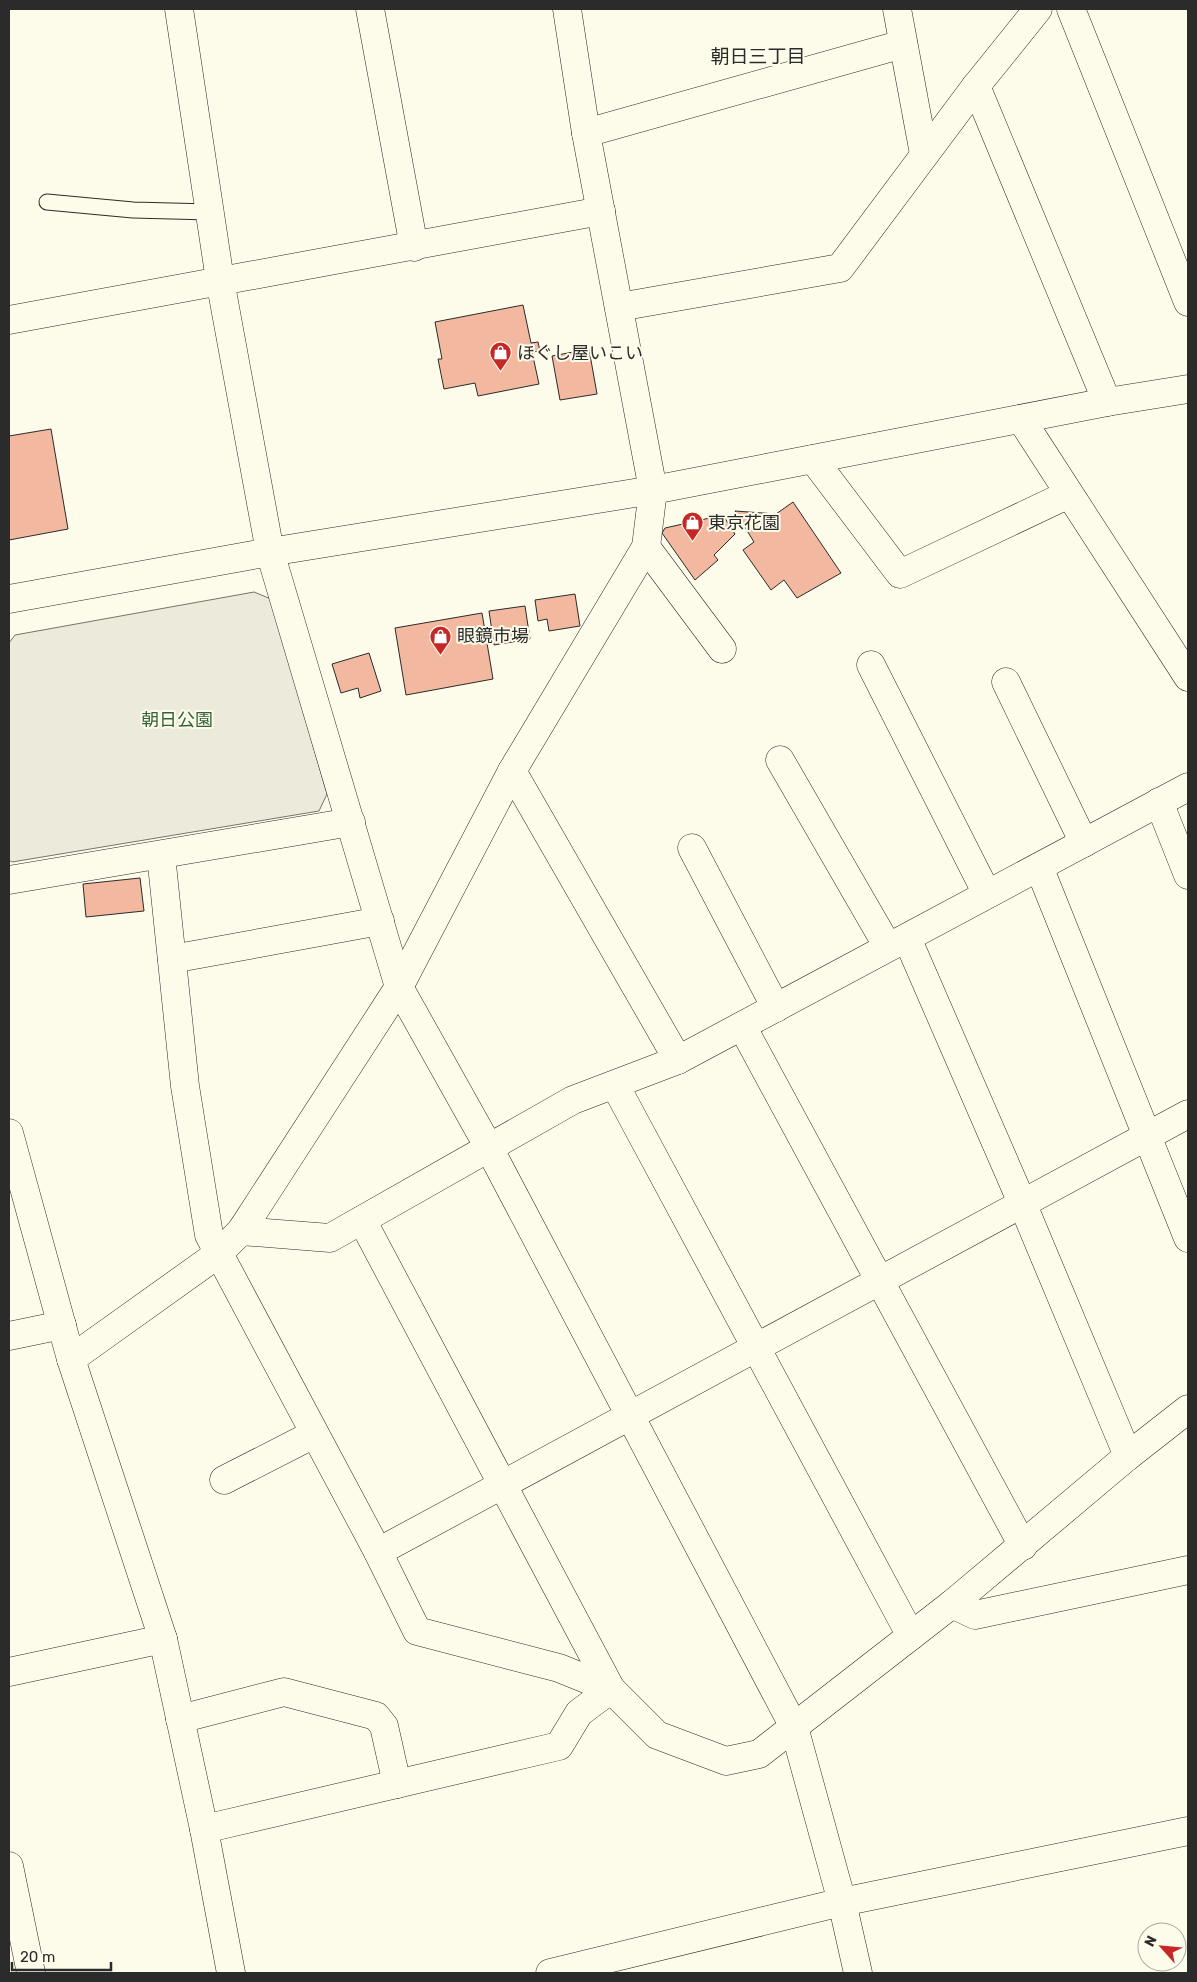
<svg xmlns="http://www.w3.org/2000/svg" width="1197" height="1982" font-family="Rubik,'Noto Sans JP',sans-serif">
  <style>
    .green { fill: #ecebdb; stroke: #74746e }
    .building { fill: #f2b8a0; stroke: #2b2b2b }
    .lines { fill: none; stroke-linecap: round; stroke-linejoin: round }
    .lane-casing { stroke: #2b2b2b; stroke-width: 17 }
    .street-casing { stroke: #2b2b2b; stroke-width: 29 }
    .secondary-casing { stroke: #2b2b2b; stroke-width: 29 }
    .lane { stroke: #fdfbea; stroke-width: 15 }
    .street { stroke: #fdfbea; stroke-width: 28 }
    .secondary { stroke: #fdfbea; stroke-width: 28 }
    .labels { text-anchor: middle; dominant-baseline: central; stroke-width: 4; stroke-linejoin: round; paint-order: stroke }
    .poi-label { font-size: 18px; fill: #2b2b2b; stroke: #fdfbea; text-anchor: start }
    .park-label { font-size: 18px; fill: #34623c; stroke: #fdfbea }
    .neighbourhood-label { font-size: 19px; fill: #2b2b2b; stroke: #fdfbea }
  </style>
  <rect width="100%" height="100%" fill="#fdfbea"/>
  <polygon class="green" points="254,592 271,599 327,794 319,811 12,862 9,860 9,643 15,635"/>
  <g class="building">
    <polygon points="523,305 531,343 538,342 540,351 532,352 539,384 478,396 475,383 444,389 438,359 442,359 435,322"/>
    <polygon points="589,349 597,394 560,400 552,356"/>
    <polygon points="51,429 68,529 9,540 9,436"/>
    <polygon points="793,502 841,573 797,598 784,580 771,590 743,550 754,542 735,511 776,514"/>
    <polygon points="723,515 735,534 714,555 718,560 695,580 662,533 665,528"/>
    <polygon points="575,594 580,626 549,631 547,619 538,621 535,600"/>
    <polygon points="525,606 530,639 494,645 489,611"/>
    <polygon points="482,613 493,679 406,695 395,628"/>
    <polygon points="369,653 381,691 360,698 358,688 341,693 332,664"/>
    <polygon points="140,878 144,911 86,917 83,884"/>
  </g>
  <g class="lines">
    <defs>
      <polyline id="lane" points="47,202 133,210 210,212"/>
      <g id="street">
        <polyline points="179,9 220,280 270,552 399,987 488,1146 794,1727 842,1902 858,1973"/>
        <polyline points="370,9 414,247"/>
        <polyline points="897,9 924,154"/>
        <polyline points="1071,9 1188,302"/>
        <polyline points="976,86 1107,402"/>
        <polyline points="586,133 903,44"/>
        <polyline points="619,307 840,268 976,86 1038,9"/>
        <path d="M9,320C206,282 404,249 601,211"/>
        <polyline points="1021,419 1188,677"/>
        <polyline points="813,459 900,574 1069,494"/>
        <polyline points="646,547 722,649"/>
        <polyline points="871,665 987,894"/>
        <polyline points="1006,682 1084,843"/>
        <polyline points="780,760 888,947"/>
        <polyline points="512,771 678,1060"/>
        <polyline points="1159,802 1188,875"/>
        <polyline points="692,848 776,1008"/>
        <polyline points="161,855 185,1086 209,1235 378,1552 417,1631 559,1668 611,1689"/>
        <polyline points="1039,867 1188,1238"/>
        <polyline points="9,880 351,822"/>
        <polyline points="907,938 1023,1205 1128,1456"/>
        <polyline points="172,959 380,921"/>
        <polyline points="742,1026 1023,1546"/>
        <polyline points="615,1085 911,1636"/>
        <polyline points="362,1220 611,1689 657,1735 726,1761 759,1754 952,1604 1128,1456 1188,1409"/>
        <polyline points="241,1231 330,1238 573,1100 678,1060 1188,787"/>
        <polyline points="9,1336 62,1325"/>
        <polyline points="71,1359 218,1254 241,1231 399,987 512,771 646,547 653,490 586,133 567,9"/>
        <polyline points="224,1480 314,1434"/>
        <polyline points="378,1552 1188,1114"/>
        <polyline points="952,1604 975,1615 1188,1570"/>
        <polyline points="9,1672 163,1639"/>
        <polyline points="180,1719 284,1692 376,1716 384,1726 397,1784"/>
        <polyline points="204,1829 559,1746 579,1713 611,1689"/>
        <polyline points="9,1866 31,1973"/>
      </g>
      <g id="secondary">
        <polyline points="9,599 270,552 653,490 1107,402 1188,389"/>
        <polyline points="9,1133 71,1359 163,1639 204,1829 231,1973"/>
        <polyline points="550,1973 842,1902 1188,1831"/>
      </g>
    </defs>
    <use href="#lane" class="lane-casing"/>
    <use href="#street" class="street-casing"/>
    <use href="#secondary" class="secondary-casing"/>
    <use href="#lane" class="lane"/>
    <use href="#street" class="street"/>
    <use href="#secondary" class="secondary"/>
  </g>
  <defs>
    <symbol id="shop-pin" viewBox="-11 -11 22 30"><path d="M0 17L-7.5 6A9.5 9.5 0 1 1 7.5 6Z" fill="#c62828" stroke="#fdfbea"/><path d="M-5-2.5h2.3a2.7 3.5 0 0 1 5.4 0H5L5.5 6h-11ZM-1.5-2.5h3a1.5 2.3 0 0 0-3 0Z" fill="#fff"/></symbol>
  </defs>
  <g fill-rule="evenodd">
    <use href="#shop-pin" x="488" y="340" width="25" height="34"/>
    <use href="#shop-pin" x="680" y="510" width="25" height="34"/>
    <use href="#shop-pin" x="428" y="624" width="25" height="34"/>
  </g>
  <g class="labels">
    <g class="poi-label">
      <text x="517" y="353">ほぐし屋いこい</text>
      <text x="708" y="523">東京花園</text>
      <text x="457" y="636">眼鏡市場</text>
    </g>
    <g class="park-label">
      <text x="177" y="720">朝日公園</text>
    </g>
    <g class="neighbourhood-label">
      <text x="758" y="56">朝日三丁目</text>
    </g>
  </g>
  <rect width="1197" height="1982" fill="none" stroke="#2b2b2b" stroke-width="20"/>
  <g transform="translate(1162 1947) rotate(297)"><circle r="24" fill="#fdfbea" stroke="#a9a89e"/>
  <path d="M0-4L9 19L0 12L-9 19Z" fill="#c62828"/>
  <text y="-8" font-size="14" font-weight="bold" text-anchor="middle" fill="#2b2b2b">N</text>
  </g>
  <path d="M12 1962v8h99v-8" fill="none" stroke="#2b2b2b" stroke-width="2.5"/>
  <text x="20" y="1962" font-size="15" fill="#2b2b2b" stroke="#fdfbea" stroke-width="4" paint-order="stroke">20 m</text>
</svg>
